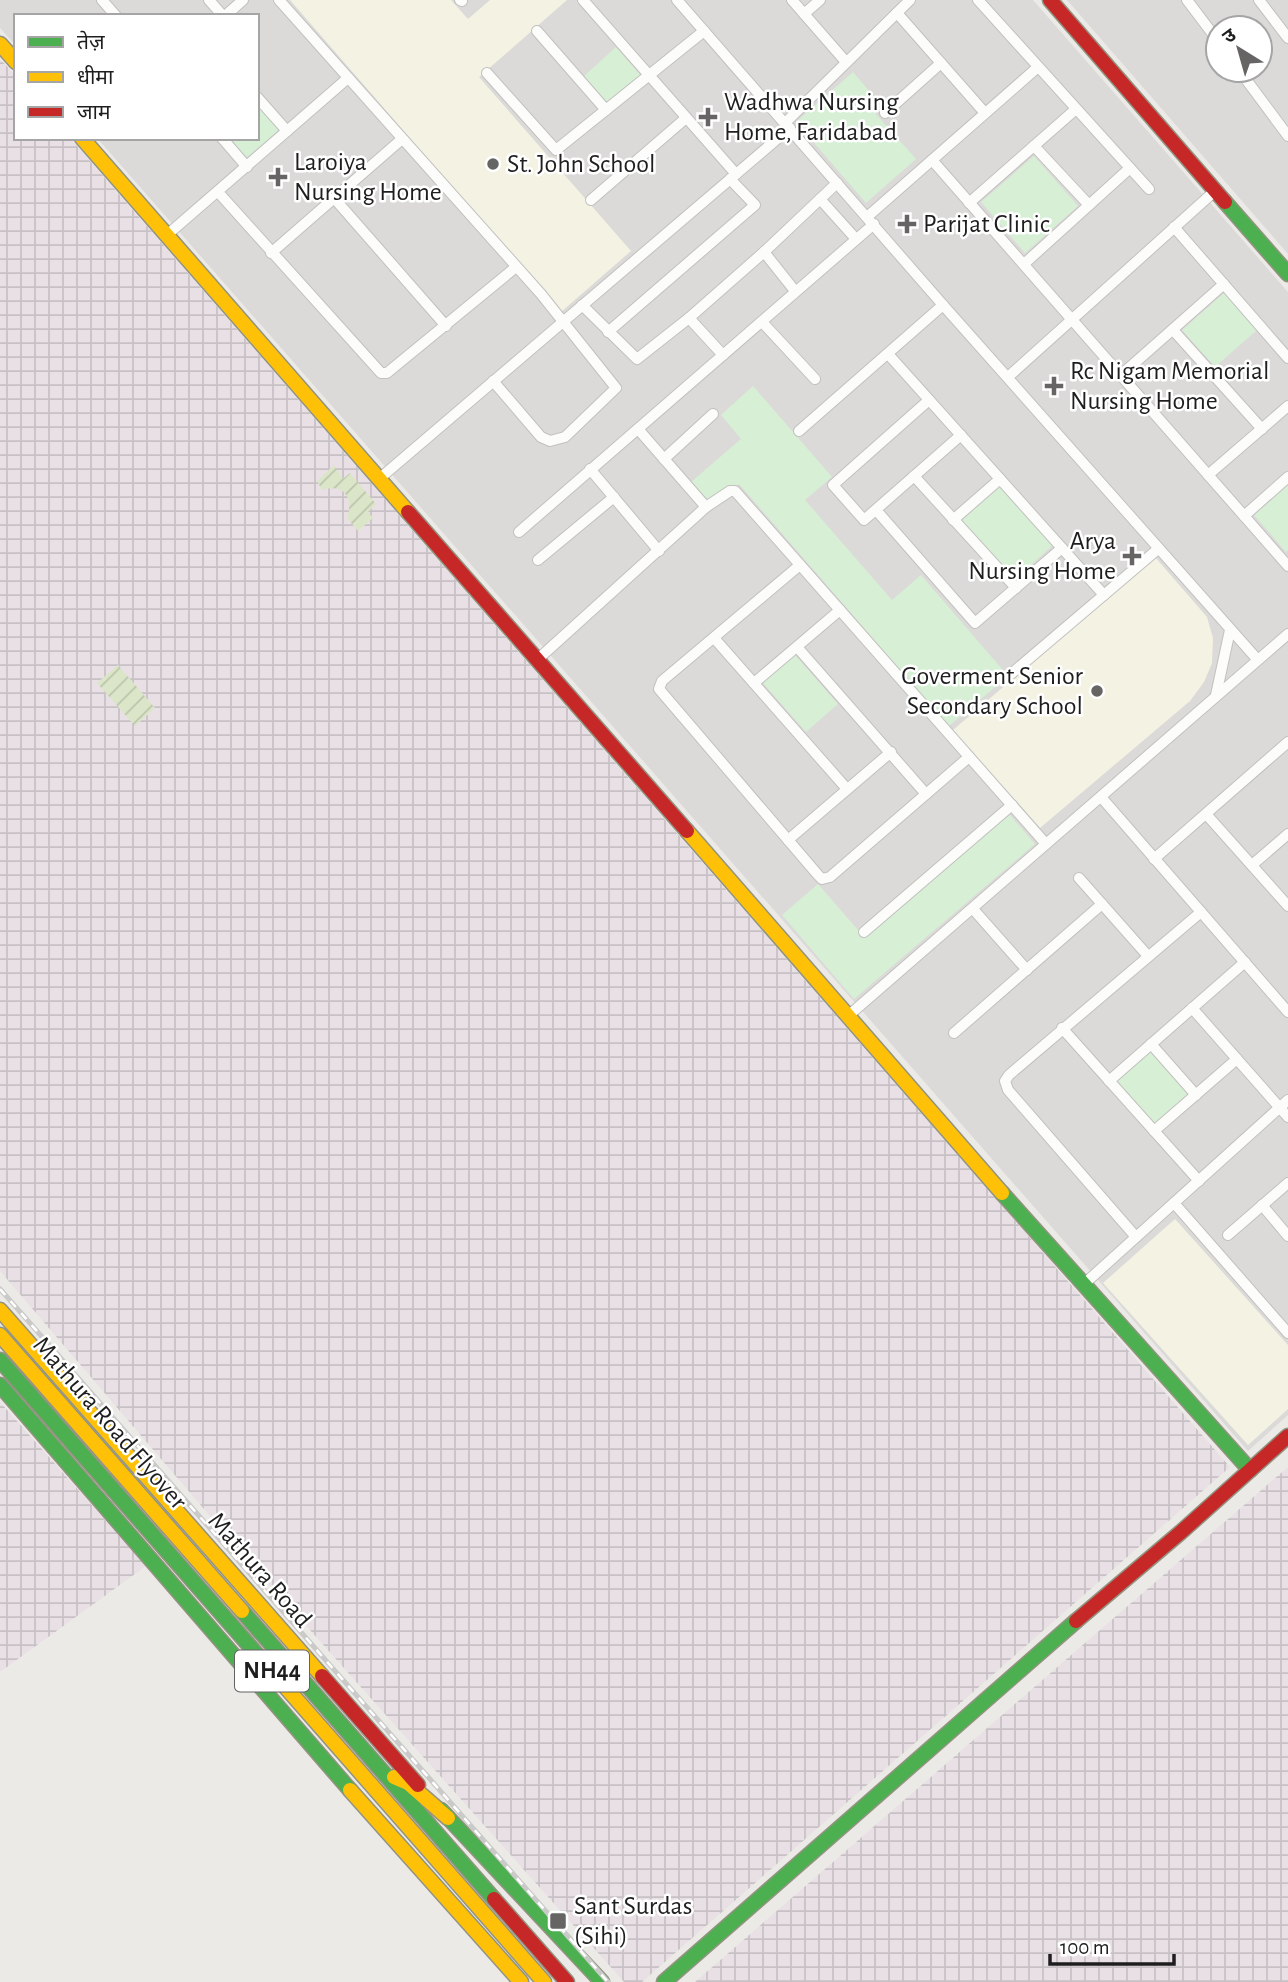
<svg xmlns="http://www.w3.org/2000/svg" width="1288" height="1982" font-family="'Alegreya Sans','Noto Sans Devanagari',sans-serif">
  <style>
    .residential { fill: #dbdad8; fill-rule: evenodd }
    .industrial { fill: url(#industrial-grid) }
    .education { fill: #f4f2e3 }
    .park { fill: #d7efd5 }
    .garden { fill: url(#garden-furrows) }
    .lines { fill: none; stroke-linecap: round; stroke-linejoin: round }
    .street-casing { stroke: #c2c1bf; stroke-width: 12 }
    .fast-casing { stroke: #939381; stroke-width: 17 }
    .slow-casing { stroke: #939381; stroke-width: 17 }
    .jam-casing { stroke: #939381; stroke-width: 17 }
    .street { stroke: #fcfcfb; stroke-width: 10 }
    .fast { stroke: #4caf50; stroke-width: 14 }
    .slow { stroke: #ffc107; stroke-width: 14 }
    .jam { stroke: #c62828; stroke-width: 14 }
    .rail-casing { stroke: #cacac9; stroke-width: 5 }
    .rail { stroke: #fff; stroke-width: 2.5; stroke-dasharray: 8; stroke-linecap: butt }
    .poi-dot { fill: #666564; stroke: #fff; stroke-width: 2.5 }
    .labels { text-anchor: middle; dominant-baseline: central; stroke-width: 5; stroke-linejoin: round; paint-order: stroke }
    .shield { fill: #fff; stroke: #626262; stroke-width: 2 }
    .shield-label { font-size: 24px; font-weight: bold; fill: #1e1e1e }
    .poi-label { font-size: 26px; fill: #1e1e1e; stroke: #fff; text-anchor: start }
    .street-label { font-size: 26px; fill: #1e1e1e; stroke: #fff }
  </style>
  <defs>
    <pattern id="industrial-grid" width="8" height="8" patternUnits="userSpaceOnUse" patternTransform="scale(1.75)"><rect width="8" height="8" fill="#e9e0e5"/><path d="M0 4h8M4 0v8" fill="none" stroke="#c7c0c4"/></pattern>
    <pattern id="garden-furrows" width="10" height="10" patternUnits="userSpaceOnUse" patternTransform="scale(1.75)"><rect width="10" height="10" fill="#dbe6c9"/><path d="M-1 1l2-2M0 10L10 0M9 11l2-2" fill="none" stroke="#bcc5ac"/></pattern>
  </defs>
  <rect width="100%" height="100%" fill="#eceae7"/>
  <g class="residential">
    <polygon points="0,0 1033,0 1288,292 1288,1415 1248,1451 97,138 257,138 257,16 16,16 16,46 0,28"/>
    <path d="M1067,0H1288V254ZM1218,28H1260V70H1218Z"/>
  </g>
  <g class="industrial">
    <polygon points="0,59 16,76 16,138 70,138 1230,1467 642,1982 624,1982 251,1564 0,1271"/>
    <polygon points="0,1402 146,1566 0,1672"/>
    <polygon points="1288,1467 1288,1982 695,1982 1085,1643"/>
  </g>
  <g class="education">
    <polygon points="290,0 451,0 468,19 490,0 567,0 479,77 631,251 561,312"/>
    <polygon points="1155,557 1207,617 1213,638 1212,663 1204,682 1190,701 1040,828 953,730"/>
    <polygon points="1175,1219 1288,1345 1288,1409 1248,1445 1103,1283"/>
  </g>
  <g class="park">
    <polygon points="616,47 642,77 609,106 583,77"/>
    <polygon points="853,72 882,106 875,113 916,159 866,203 796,122"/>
    <polygon points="257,104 280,130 246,159 229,138 257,138"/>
    <polygon points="1034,156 1078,206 1025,253 981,202"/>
    <polygon points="1224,293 1257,330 1215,367 1182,330"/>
    <polygon points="753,386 832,477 805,500 892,600 921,575 1008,676 949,726 739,484 712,507 691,482 741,439 721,415"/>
    <polygon points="1000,485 1054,544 1015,580 961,521"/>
    <polygon points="1288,485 1288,550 1286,552 1254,515"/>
    <polygon points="795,655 838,704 806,732 763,683"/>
    <polygon points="1009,814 1035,844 854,999 782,915 818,884 865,938"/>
    <polygon points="1150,1050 1189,1093 1154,1125 1114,1082"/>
  </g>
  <g class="garden">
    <path d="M334,465L343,479L350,473L376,504L368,512L373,518L358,531L347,518C354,498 344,483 322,490L317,481Z"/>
    <polygon points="118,665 155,708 135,726 97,683"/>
  </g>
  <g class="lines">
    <defs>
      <g id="street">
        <polyline points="102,0 116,16"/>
        <polyline points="209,0 223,16"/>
        <polyline points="279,0 541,294 616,388 565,437 550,441 541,437 493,381"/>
        <polyline points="460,0 462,1"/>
        <polyline points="583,0 736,174"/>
        <polyline points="677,0 943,305 1257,659"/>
        <polyline points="792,0 846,62"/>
        <polyline points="978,0 1149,189"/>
        <polyline points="1187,0 1218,41"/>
        <polyline points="1259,0 1288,38"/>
        <polyline points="897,13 985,113"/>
        <polyline points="804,14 820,0"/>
        <polyline points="225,16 243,0"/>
        <polyline points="537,31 606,110"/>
        <polyline points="1239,70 1288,136"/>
        <polyline points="487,73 556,150 704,31"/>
        <polyline points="257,97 287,131"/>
        <polyline points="885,113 941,63"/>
        <polyline points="785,123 910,0"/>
        <polyline points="222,138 247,167"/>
        <polyline points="1034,146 1089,205"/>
        <polyline points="932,160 1288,566"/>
        <polyline points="218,192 381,373 387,373 393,368 516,267"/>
        <polyline points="334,198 446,326"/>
        <polyline points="820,199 856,239"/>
        <polyline points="591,200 686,118"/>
        <polyline points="969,203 1076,109"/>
        <polyline points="867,217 1038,67"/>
        <polyline points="1174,227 1288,358"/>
        <polyline points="167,235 348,78"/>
        <polyline points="764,252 837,183"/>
        <polyline points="271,253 402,139"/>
        <polyline points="1024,264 1130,168"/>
        <polyline points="582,305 637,359 689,318 764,252 795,291"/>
        <polyline points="689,318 723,355"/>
        <polyline points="762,322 815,379"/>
        <polyline points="1173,330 1262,429"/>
        <polyline points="608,332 755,205 730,179"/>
        <polyline points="888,354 1104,595"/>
        <polyline points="1121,375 1224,284"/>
        <polyline points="1008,377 1216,190"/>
        <polyline points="929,400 833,485 864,520 961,435"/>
        <polyline points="638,429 706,507"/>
        <polyline points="799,431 943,305"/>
        <polyline points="664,459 713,414"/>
        <polyline points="590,469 659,551"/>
        <polyline points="1208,475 1288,406"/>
        <polyline points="914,476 1016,588"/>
        <polyline points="379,479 790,128"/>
        <polyline points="876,510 975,623 1062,548"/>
        <polyline points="1244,516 1288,477"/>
        <polyline points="953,520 1000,479"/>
        <polyline points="519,532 874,224"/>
        <polyline points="538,560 614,497"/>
        <polyline points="800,565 662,681 659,689 818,875 822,879 830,877 969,757"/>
        <polyline points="714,638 847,789"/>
        <polyline points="797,647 926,794"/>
        <polyline points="537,660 706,507 730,491 735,491 1046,844"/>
        <polyline points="1011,674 1158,549"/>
        <polyline points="754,683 840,610"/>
        <polyline points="1216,695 1230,630"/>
        <polyline points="1101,797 1288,1012"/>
        <polyline points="1206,814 1288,906"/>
        <polyline points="788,840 891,752"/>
        <polyline points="1154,859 1288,742"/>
        <polyline points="1252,865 1288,834"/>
        <polyline points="1079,878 1148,956"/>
        <polyline points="973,909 1027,970"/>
        <polyline points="864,932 1012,805"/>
        <polyline points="1192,1008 1288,1117"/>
        <polyline points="848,1016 1288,634"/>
        <polyline points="1062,1028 1199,1181"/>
        <polyline points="954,1033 1102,904"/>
        <polyline points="1151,1044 1196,1095"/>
        <polyline points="1109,1081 1245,962"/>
        <polyline points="1154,1131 1237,1059"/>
        <polyline points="1174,1203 1288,1333"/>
        <polyline points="1262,1205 1288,1236"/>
        <polyline points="1228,1235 1288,1183"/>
        <polyline points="1136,1237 1008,1090 1005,1081 1009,1075 1201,912"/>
        <polyline points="1083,1285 1288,1100"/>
      </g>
      <g id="fast">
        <polyline points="1225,202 1288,274"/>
        <polyline points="1002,1193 1250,1470"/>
        <polyline points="0,1360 261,1659"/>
        <polyline points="0,1385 350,1790"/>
        <polyline points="242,1611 494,1899"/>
        <polyline points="441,1810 602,1982"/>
        <polyline points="664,1982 1076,1621"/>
      </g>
      <g id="slow">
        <polyline points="0,44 16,62"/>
        <polyline points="82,138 408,512"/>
        <polyline points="687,831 1002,1193"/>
        <polyline points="0,1310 322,1676"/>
        <polyline points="0,1335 242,1611"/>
        <polyline points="261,1659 544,1982"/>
        <polyline points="394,1777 408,1783 448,1818"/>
        <polyline points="350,1790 521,1982"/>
      </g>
      <g id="jam">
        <polyline points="1050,0 1225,202"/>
        <polyline points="408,512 687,831"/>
        <polyline points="1076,1621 1181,1532 1288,1436"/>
        <polyline points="322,1676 418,1785"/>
        <polyline points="494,1899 567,1982"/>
      </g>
    </defs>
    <use href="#street" class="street-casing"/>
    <use href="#fast" class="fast-casing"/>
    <use href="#slow" class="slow-casing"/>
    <use href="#jam" class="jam-casing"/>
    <use href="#street" class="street"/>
    <use href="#fast" class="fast"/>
    <use href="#slow" class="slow"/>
    <use href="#jam" class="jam"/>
    <defs>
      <polyline id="rail" points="0,1289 608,1982"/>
    </defs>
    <use href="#rail" class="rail-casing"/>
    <use href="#rail" class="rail"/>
  </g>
  <g class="poi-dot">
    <path d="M704.5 106.5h7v7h7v7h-7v7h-7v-7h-7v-7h7z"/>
    <circle cx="493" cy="164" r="7"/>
    <path d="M274.5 166.5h7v7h7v7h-7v7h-7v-7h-7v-7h7z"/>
    <path d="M903.5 213.5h7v7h7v7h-7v7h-7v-7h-7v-7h7z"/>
    <path d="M1050.5 375.5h7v7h7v7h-7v7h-7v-7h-7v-7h7z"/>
    <path d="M1128.5 545.5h7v7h7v7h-7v7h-7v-7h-7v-7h7z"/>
    <circle cx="1097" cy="691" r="7"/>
    <rect x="549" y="1912" width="18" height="18" rx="3.5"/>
  </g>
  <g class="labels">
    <rect class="shield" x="235" y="1650.5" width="74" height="41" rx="5"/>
    <g class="shield-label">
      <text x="272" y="1671">NH44</text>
    </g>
    <g class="poi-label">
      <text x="724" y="102">Wadhwa Nursing<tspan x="724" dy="30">Home, Faridabad</tspan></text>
      <text x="294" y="162">Laroiya<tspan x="294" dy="30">Nursing Home</tspan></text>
      <text x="507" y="164">St. John School</text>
      <text x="923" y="224">Parijat Clinic</text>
      <text x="1070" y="371">Rc Nigam Memorial<tspan x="1070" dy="30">Nursing Home</tspan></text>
      <text x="1116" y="541" text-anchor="end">Arya<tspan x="1116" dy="30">Nursing Home</tspan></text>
      <text x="1083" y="676" text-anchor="end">Goverment Senior<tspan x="1083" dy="30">Secondary School</tspan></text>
      <text x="574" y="1906">Sant Surdas<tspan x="574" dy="30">(Sihi)</tspan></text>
    </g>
    <g class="street-label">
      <text transform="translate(110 1423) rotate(49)">Mathura Road Flyover</text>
      <text transform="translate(260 1570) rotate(49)">Mathura Road</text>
    </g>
  </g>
  <rect x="14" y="14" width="245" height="126" fill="#ffffff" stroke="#a5a5a5" stroke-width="2"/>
  <rect x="28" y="37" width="35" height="10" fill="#4caf50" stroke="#a5a5a5" stroke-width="2"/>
  <text x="77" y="49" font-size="21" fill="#1e1e1e">तेज़</text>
  <rect x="28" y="72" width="35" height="10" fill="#ffc107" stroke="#a5a5a5" stroke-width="2"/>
  <text x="77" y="84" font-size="21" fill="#1e1e1e">धीमा</text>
  <rect x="28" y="107" width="35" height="10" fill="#c62828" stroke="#a5a5a5" stroke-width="2"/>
  <text x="77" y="119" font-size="21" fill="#1e1e1e">जाम</text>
  <g transform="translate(1239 49) rotate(323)"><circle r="33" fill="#ffffff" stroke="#a5a5a5" stroke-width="2"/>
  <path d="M0-5L12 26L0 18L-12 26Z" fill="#666564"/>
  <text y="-10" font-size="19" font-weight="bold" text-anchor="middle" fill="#1e1e1e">उ</text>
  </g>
  <path d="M1050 1954v10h124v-10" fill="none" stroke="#1e1e1e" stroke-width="3.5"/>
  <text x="1060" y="1954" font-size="21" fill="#1e1e1e" stroke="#ffffff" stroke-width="5" paint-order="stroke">100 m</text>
</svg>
